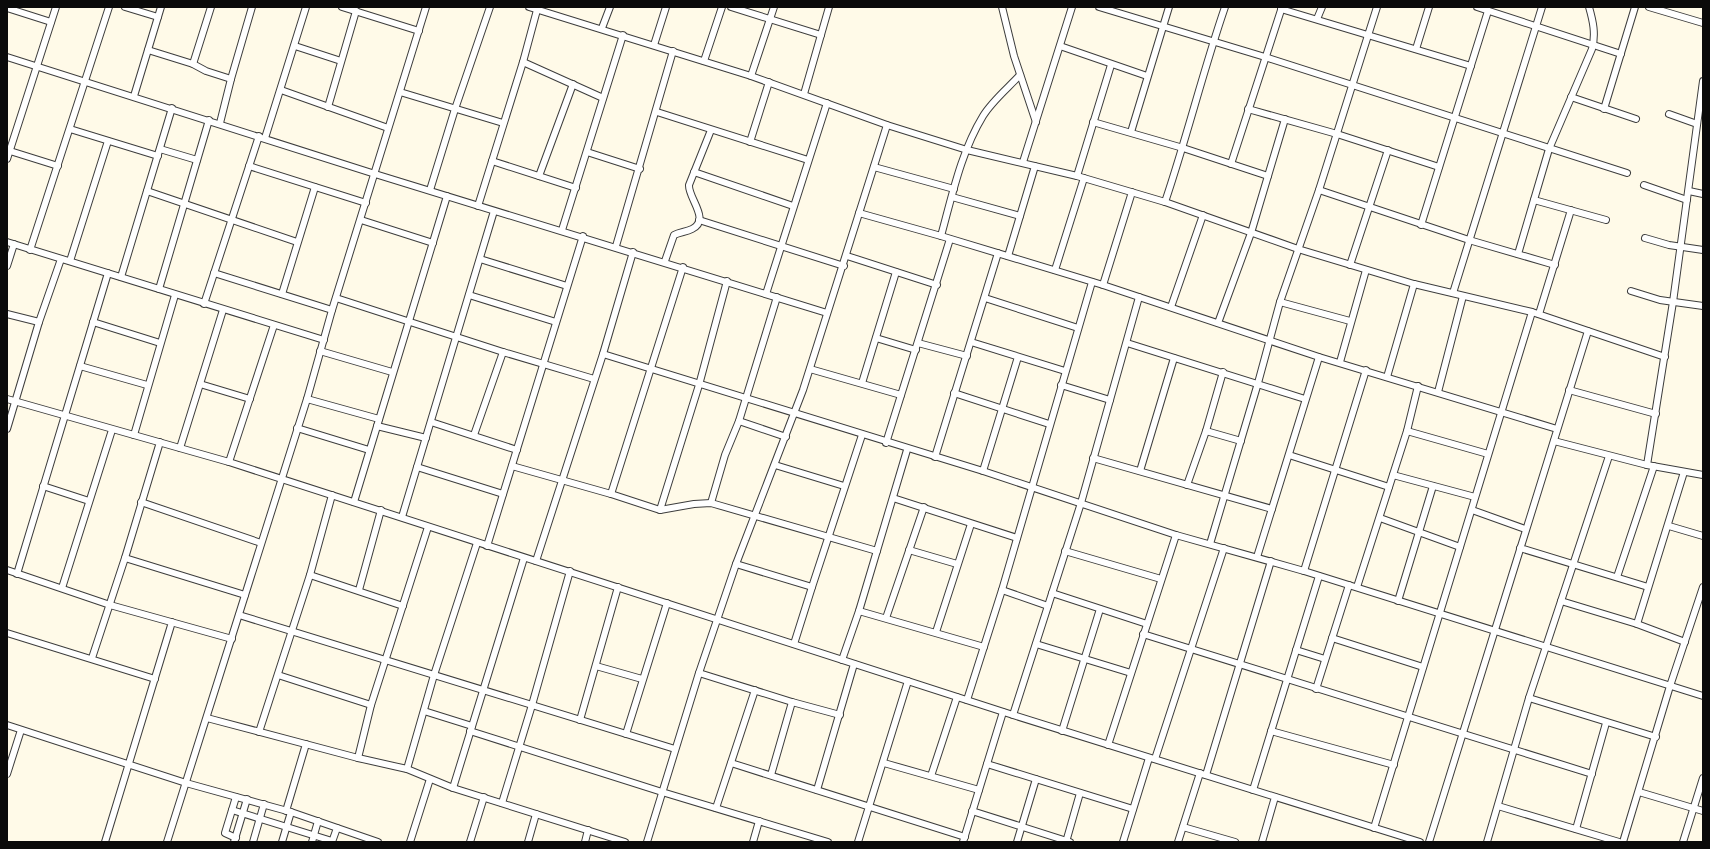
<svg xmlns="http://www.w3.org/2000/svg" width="1710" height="849" font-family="'Times New Roman',serif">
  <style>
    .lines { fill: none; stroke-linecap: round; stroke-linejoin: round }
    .minor-casing { stroke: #3d3d3d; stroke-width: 8 }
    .minor { stroke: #fff; stroke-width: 6 }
  </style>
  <rect width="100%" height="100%" fill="#fffae8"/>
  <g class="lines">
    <defs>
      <g id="minor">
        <polyline points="125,7 158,17"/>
        <polyline points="342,7 419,31"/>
        <polyline points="529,7 751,76 887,125 967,150 1077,176 1165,202 1298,249 1414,284 1532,312 1665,357"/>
        <polyline points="731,7 821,35"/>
        <polyline points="1002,7 1014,56 1036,122"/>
        <polyline points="1099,7 1265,57 1627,173"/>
        <polyline points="1477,7 1621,54"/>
        <polyline points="1649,7 1703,23"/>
        <polyline points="7,8 51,22"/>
        <polyline points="1281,9 1471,66"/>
        <polyline points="1317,19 1322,7"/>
        <polyline points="602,28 610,7"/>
        <polyline points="654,45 666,7"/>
        <polyline points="295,46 341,61"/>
        <polyline points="1060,46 1147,76"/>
        <polyline points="1416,49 1429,7"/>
        <polyline points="148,50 193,64 206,71 231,79"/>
        <polyline points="7,57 375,174 827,313"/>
        <polyline points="704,61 722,7"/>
        <polyline points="523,62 603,98"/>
        <polyline points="193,64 211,7"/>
        <polyline points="751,76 774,7"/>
        <polyline points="281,90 388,128"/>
        <polyline points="400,92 503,123"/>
        <polyline points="804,94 829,7"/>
        <polyline points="134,96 161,7"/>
        <polyline points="1571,97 1636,119"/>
        <polyline points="328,107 356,11"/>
        <polyline points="1248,109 1337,134 1439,167"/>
        <polyline points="1604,109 1635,7"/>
        <polyline points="657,112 808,160"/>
        <polyline points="1669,114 1697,124"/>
        <polyline points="1093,122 1183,148 1268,176"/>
        <polyline points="220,123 231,79 252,7"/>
        <polyline points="70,129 158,156"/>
        <polyline points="1131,132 1169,7"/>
        <polyline points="265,138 306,7"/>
        <polyline points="750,142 769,82"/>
        <polyline points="160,149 197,160"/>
        <polyline points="10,151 58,166"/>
        <polyline points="587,152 640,169"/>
        <polyline points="7,159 56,7"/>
        <polyline points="492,161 576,188"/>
        <polyline points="1023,162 1072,7"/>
        <polyline points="1231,164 1282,7"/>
        <polyline points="249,166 366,203"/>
        <polyline points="874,167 954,189"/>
        <polyline points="694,172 793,206"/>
        <polyline points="539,176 573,84"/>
        <polyline points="1077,176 1111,65"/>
        <polyline points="1644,185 1687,200"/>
        <polyline points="430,190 455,109 490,7"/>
        <polyline points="1319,190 1469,240 1555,265"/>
        <polyline points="147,191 297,242"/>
        <polyline points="1689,191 1703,194"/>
        <polyline points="952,197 1020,216"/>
        <polyline points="1534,200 1606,220"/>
        <path d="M1165,202C1187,137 1203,71 1225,7"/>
        <polyline points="478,206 523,62 537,10"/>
        <polyline points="859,213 941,236 1103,285 1319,357 1557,429"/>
        <polyline points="361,220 433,243"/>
        <polyline points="699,220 844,266"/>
        <polyline points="1421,225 1488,11"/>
        <polyline points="562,230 623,35"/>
        <path d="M941,236C952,196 961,152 983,116C992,101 1008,88 1020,75"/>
        <polyline points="1645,238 1669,245 1703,250"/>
        <polyline points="7,242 324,340"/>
        <polyline points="616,246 673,51"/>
        <polyline points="30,250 109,7"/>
        <path d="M1518,254L1549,149L1592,49C1596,34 1593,21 1589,7"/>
        <polyline points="847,256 937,285"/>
        <polyline points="1008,256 1035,166"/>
        <polyline points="480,259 567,286"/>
        <polyline points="70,261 108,141"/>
        <path d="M665,261L674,235C680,232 686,232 692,229C711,220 688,198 689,185L711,130"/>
        <polyline points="1350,265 1388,150"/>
        <polyline points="7,266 14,244"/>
        <polyline points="1055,270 1084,178"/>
        <polyline points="214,273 332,310"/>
        <polyline points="121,277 172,108"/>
        <polyline points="1103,285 1132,192"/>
        <polyline points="159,289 209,120"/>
        <polyline points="1631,291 1660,300 1703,306"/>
        <polyline points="1453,293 1542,7"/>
        <polyline points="282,294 315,187"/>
        <polyline points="766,294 827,103"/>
        <polyline points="469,295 556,322"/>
        <polyline points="336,298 503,352 594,379"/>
        <polyline points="985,298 1078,328"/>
        <polyline points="1280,302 1350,321"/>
        <polyline points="204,304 259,136"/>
        <polyline points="1171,307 1203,215"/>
        <polyline points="7,314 39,322"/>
        <polyline points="1539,314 1571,210"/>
        <polyline points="93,322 160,343"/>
        <polyline points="1218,323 1251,233 1285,119"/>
        <polyline points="876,338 916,350"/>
        <polyline points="971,342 1065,371"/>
        <polyline points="918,343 967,356"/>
        <polyline points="1127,343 1305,399"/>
        <polyline points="320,351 392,372"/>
        <polyline points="603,354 983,471 1176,535 1304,571 1703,696"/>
        <polyline points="1340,362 1366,270"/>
        <polyline points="80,366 147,385"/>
        <polyline points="810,369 901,395"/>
        <polyline points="1387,377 1414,284"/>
        <polyline points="862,383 896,272"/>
        <polyline points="200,384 250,399"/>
        <polyline points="1061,385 1110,400"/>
        <polyline points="1569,390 1656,414"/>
        <polyline points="1438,392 1463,296"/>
        <polyline points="954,393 1049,424"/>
        <polyline points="7,399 229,462 1013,715 1420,842"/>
        <polyline points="307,399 379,419"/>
        <polyline points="739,421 786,437"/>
        <polyline points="431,422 517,450"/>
        <polyline points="377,426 426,438"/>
        <polyline points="297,428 369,450"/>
        <polyline points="7,429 39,322 61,259"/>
        <polyline points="1206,431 1241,441"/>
        <polyline points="1407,431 1488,454"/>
        <polyline points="134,435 175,295"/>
        <polyline points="474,435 503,352"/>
        <polyline points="1554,441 1647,465 1703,475"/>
        <polyline points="886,443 950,239"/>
        <polyline points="180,448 223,310"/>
        <polyline points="1289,455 1389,487"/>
        <polyline points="935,457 998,253"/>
        <polyline points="1093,458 1272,509"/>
        <polyline points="229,462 274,325"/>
        <polyline points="775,465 844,486"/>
        <polyline points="1647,465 1673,302 1703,81"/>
        <polyline points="512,466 611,494 660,510 694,504 711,503 877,551"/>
        <polyline points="417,467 503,494"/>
        <polyline points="983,471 1018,357"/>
        <polyline points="1140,471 1174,358"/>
        <polyline points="1393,475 1475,497"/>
        <polyline points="1187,485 1206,431 1223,372"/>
        <polyline points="43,486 89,501"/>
        <polyline points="611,494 683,267"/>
        <polyline points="893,498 1017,538"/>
        <polyline points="141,502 261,543"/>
        <polyline points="354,502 447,196"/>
        <polyline points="711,503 725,455 739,421 777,297"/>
        <polyline points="660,510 699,385 727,281"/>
        <polyline points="1472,510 1525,529"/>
        <polyline points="402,517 494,211"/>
        <polyline points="1380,518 1460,547"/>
        <polyline points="1669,526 1703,536"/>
        <polyline points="1210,544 1258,383 1280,302 1319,190 1377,7"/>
        <polyline points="487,546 583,236"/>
        <polyline points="1520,548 1648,587"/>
        <polyline points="909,550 957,564"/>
        <polyline points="1065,551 1161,579"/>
        <polyline points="1257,557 1319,357"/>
        <polyline points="125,558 245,595"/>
        <polyline points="536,561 603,354 633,252"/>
        <polyline points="736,564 812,587 862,435"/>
        <polyline points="7,570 110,605 232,639"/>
        <polyline points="1304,571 1366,370"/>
        <polyline points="17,574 108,273"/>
        <polyline points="310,575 403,606"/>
        <polyline points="1617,577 1654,466"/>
        <polyline points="1357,587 1407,431 1418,386"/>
        <polyline points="62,588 112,430"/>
        <polyline points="359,590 381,510"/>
        <polyline points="1002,590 1048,606"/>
        <polyline points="1052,593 1147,624"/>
        <polyline points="1398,601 1433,486"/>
        <polyline points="1561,601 1637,624 1685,642"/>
        <polyline points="859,611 984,647"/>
        <polyline points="239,615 675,749"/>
        <polyline points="886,618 924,507"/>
        <polyline points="1637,624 1684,472"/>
        <polyline points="936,632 971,524"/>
        <polyline points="7,633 155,679"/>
        <polyline points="1143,634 1592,774"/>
        <polyline points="1332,638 1423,667"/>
        <polyline points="794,644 812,587"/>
        <polyline points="1036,644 1131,673"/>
        <polyline points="1296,650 1325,659"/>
        <polyline points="92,658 125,558 160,442"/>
        <polyline points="842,660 859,611 907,450"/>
        <polyline points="596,666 642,679"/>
        <polyline points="699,673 792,702 840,715"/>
        <polyline points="278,675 371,705"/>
        <polyline points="1316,689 1349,585"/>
        <polyline points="1529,698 1656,737"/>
        <polyline points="967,700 1002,590 1092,282"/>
        <polyline points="424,711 472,726"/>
        <polyline points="1013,715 1081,503 1139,297"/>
        <polyline points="207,718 358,758 407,769 453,788 625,842"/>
        <polyline points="580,720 618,587"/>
        <polyline points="7,725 186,783 291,812 378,842"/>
        <polyline points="470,731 662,792 828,842"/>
        <polyline points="1062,731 1100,609"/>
        <polyline points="1271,731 1394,765"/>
        <polyline points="259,732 310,575 332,495"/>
        <polyline points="626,734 667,603"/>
        <polyline points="1108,745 1176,535"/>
        <polyline points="358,758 371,705 428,527"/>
        <polyline points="1155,759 1224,548"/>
        <polyline points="731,763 965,837"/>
        <polyline points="884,763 979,790"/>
        <polyline points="987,764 1133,809"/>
        <polyline points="407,769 434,675 477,543"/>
        <polyline points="7,774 21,730"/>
        <polyline points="771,775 792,702"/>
        <polyline points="1206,775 1271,561"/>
        <polyline points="931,776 957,697"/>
        <polyline points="453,788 524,558"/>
        <polyline points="817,790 854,664"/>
        <polyline points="1253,790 1319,576"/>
        <polyline points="1639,792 1703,811"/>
        <polyline points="502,803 532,705 570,571"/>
        <polyline points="1498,806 1619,842"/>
        <polyline points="716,808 755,690"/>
        <polyline points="232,810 332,841"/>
        <polyline points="286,811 306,744"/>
        <polyline points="972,811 1070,842"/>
        <polyline points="1183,827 1235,842"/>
        <polyline points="1374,828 1532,312"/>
        <polyline points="1576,829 1606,723"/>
        <polyline points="236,838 225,833 236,797"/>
        <polyline points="105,842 172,622"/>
        <polyline points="167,842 307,399 332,310 426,7"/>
        <polyline points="234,842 247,799"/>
        <polyline points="253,842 264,804"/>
        <polyline points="282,842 291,812"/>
        <polyline points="312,842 318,821"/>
        <polyline points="332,842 337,828"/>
        <polyline points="410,842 430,779"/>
        <polyline points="470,842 484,797"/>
        <polyline points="528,842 536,814"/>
        <polyline points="585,842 588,830"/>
        <polyline points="647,842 699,673 736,564 803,390 887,125"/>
        <polyline points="753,842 759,821"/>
        <polyline points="858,842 908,681"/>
        <polyline points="963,842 1003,712"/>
        <polyline points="1017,842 1036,779"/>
        <polyline points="1066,842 1080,793"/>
        <polyline points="1123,842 1149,758"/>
        <polyline points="1178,842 1200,773"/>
        <polyline points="1262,842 1275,797"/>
        <polyline points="1429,842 1588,331"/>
        <polyline points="1487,842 1529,698 1609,456"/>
        <polyline points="1623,842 1670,686 1703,587"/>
        <polyline points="1683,842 1703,778"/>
      </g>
    </defs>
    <use href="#minor" class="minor-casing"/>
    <use href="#minor" class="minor"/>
  </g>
  <rect width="1710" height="849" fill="none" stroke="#0a0a0a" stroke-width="16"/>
</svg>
